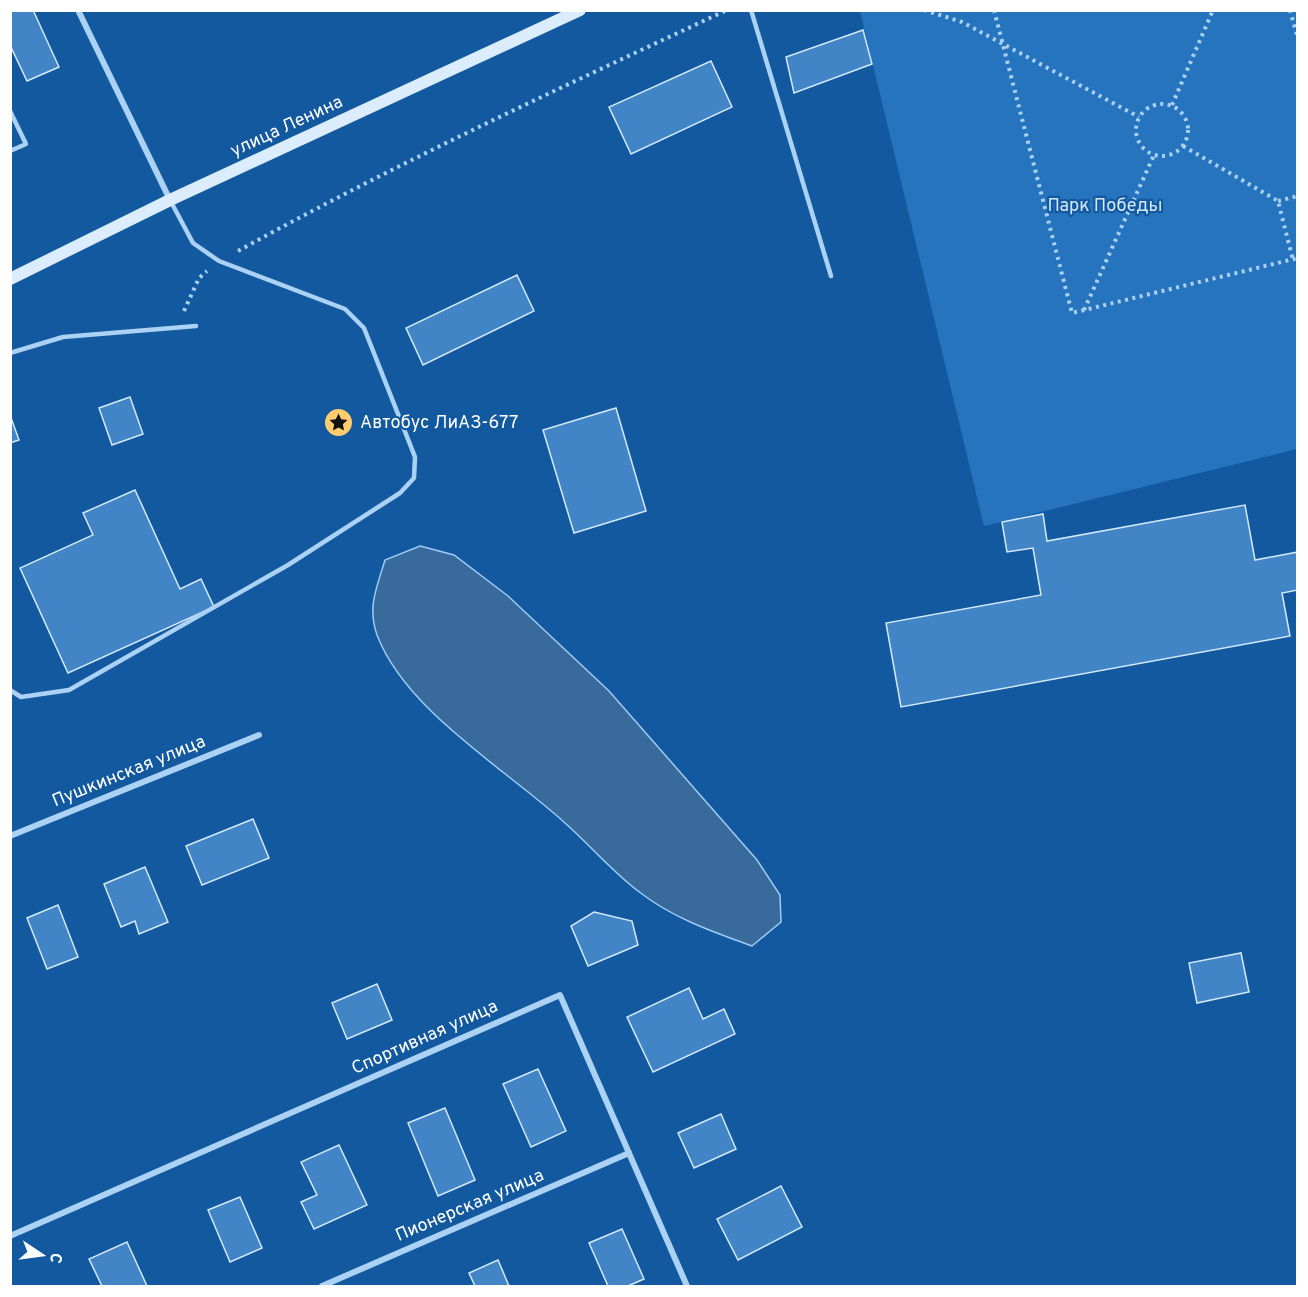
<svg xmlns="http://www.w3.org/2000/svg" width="1308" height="1297" font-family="Overpass,sans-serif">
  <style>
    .green { fill: #2674bd }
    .water { fill: #396a9c; stroke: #9dccf7; stroke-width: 1.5 }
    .building { fill: #4185c7; stroke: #d4e9fd; stroke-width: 1.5 }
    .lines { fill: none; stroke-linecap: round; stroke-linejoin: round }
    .path { stroke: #abd1f4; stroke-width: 4; stroke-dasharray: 3 4.5; stroke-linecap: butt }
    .lane { stroke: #abd1f4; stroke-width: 4.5 }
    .street { stroke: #abd1f4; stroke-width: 6 }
    .secondary { stroke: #dbecfd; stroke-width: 12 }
    .labels { text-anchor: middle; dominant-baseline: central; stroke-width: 4.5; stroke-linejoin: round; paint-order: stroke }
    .street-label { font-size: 18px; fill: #fff; stroke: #13599f }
    .park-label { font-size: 18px; fill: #d4e9fd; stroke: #13599f }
    .poi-label { font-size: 18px; fill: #fff; stroke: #13599f; text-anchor: start }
  </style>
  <rect width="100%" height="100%" fill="#13599f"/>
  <polygon class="green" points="860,11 1297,11 1297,449 984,526"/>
  <path class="water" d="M420,546L454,555L508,596L609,691L757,860L780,895L781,922L752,946C714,932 675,919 642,894C615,875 590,845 565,823C506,769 406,711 377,635C367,607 377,587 385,560Z"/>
  <g class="building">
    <polygon points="10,10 33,10 59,67 27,81 10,45"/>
    <polygon points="863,30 872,64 794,93 786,57"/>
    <polygon points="711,61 732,107 631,154 609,107"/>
    <polygon points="517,275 534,311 423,365 406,328"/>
    <polygon points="130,397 143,434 112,445 99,408"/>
    <polygon points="616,408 646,511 574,533 543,430"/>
    <polygon points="10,415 19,440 10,443"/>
    <polygon points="135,490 180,589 201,579 214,607 68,673 20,568 93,535 83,513"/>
    <polygon points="1245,505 1255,560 1298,552 1298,590 1282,593 1290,636 901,707 886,623 1041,595 1033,548 1007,552 1002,522 1043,514 1047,541"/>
    <polygon points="253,819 269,858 202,885 186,846"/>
    <polygon points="145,867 168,922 139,934 135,921 121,927 104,884"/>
    <polygon points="58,905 78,957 47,969 27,918"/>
    <polygon points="594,912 632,921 638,945 588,966 571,926"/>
    <polygon points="1241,953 1249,992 1197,1003 1189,963"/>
    <polygon points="377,984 392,1020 347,1039 332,1003"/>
    <polygon points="689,988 703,1019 724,1009 735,1034 653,1072 627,1017"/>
    <polygon points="538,1069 566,1131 531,1147 503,1084"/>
    <polygon points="445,1108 475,1180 438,1196 408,1123"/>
    <polygon points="721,1114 736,1149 694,1168 678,1133"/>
    <polygon points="339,1145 367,1205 314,1229 301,1202 317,1195 301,1162"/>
    <polygon points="781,1186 802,1227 738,1260 717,1219"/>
    <polygon points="240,1197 262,1248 230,1262 208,1210"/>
    <polygon points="622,1229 644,1279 628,1286 608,1286 589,1243"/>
    <polygon points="127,1242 147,1286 102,1286 89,1259"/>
    <polygon points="498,1260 509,1286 475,1286 469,1273"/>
  </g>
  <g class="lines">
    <g class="path">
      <polyline points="924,10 962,22 1139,117"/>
      <polyline points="994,10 1072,313 1298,258"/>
      <polyline points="1290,10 1298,39"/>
      <circle cx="1162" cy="130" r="26"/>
      <polyline points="1172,105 1213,10"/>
      <polyline points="1183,146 1278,201 1293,260"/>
      <polyline points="1278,201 1298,196"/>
      <path d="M238,251C397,163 562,87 727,10"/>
      <polyline points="1084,310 1154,155"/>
      <polyline points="184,311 199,278 207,271"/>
    </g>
    <g class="lane">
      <polyline points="751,10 831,276"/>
      <polyline points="10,111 26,144 10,151"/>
      <polyline points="10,353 63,337 196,326"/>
      <polyline points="10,690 21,697 69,690 288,565 400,493 414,478 415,457 364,328 345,309 219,261 193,243 170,200"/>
    </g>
    <g class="street">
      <polyline points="78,10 170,200"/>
      <polyline points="10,836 259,735"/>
      <polyline points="10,1236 560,995 687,1286"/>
      <polyline points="322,1286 629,1153"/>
    </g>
    <polyline class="secondary" points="10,279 170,200 580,10"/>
  </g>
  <defs>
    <symbol id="sight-disc" viewBox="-11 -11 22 22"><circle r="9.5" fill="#ffcc6e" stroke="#13599f"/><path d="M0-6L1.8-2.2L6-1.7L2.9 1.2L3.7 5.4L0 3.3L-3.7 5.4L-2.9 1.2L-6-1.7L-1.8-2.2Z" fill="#111"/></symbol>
  </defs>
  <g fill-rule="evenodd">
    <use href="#sight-disc" x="322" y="406" width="33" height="33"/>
  </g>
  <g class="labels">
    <g class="street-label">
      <text transform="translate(287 127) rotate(-25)">улица Ленина</text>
      <text transform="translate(129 772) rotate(-22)">Пушкинская улица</text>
      <text transform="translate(425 1038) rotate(-24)">Спортивная улица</text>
      <text transform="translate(470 1206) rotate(-23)">Пионерская улица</text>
    </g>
    <g class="park-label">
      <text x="1105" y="206">Парк Победы</text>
    </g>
    <g class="poi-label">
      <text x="360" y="423">Автобус ЛиАЗ-677</text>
    </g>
  </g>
  <rect width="1308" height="1297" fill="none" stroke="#ffffff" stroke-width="24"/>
  <g transform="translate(42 1255) rotate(103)" stroke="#13599f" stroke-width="4.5" paint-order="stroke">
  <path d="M0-4.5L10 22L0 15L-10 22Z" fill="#ffffff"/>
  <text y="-9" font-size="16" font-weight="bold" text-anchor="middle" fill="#ffffff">С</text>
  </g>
</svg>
